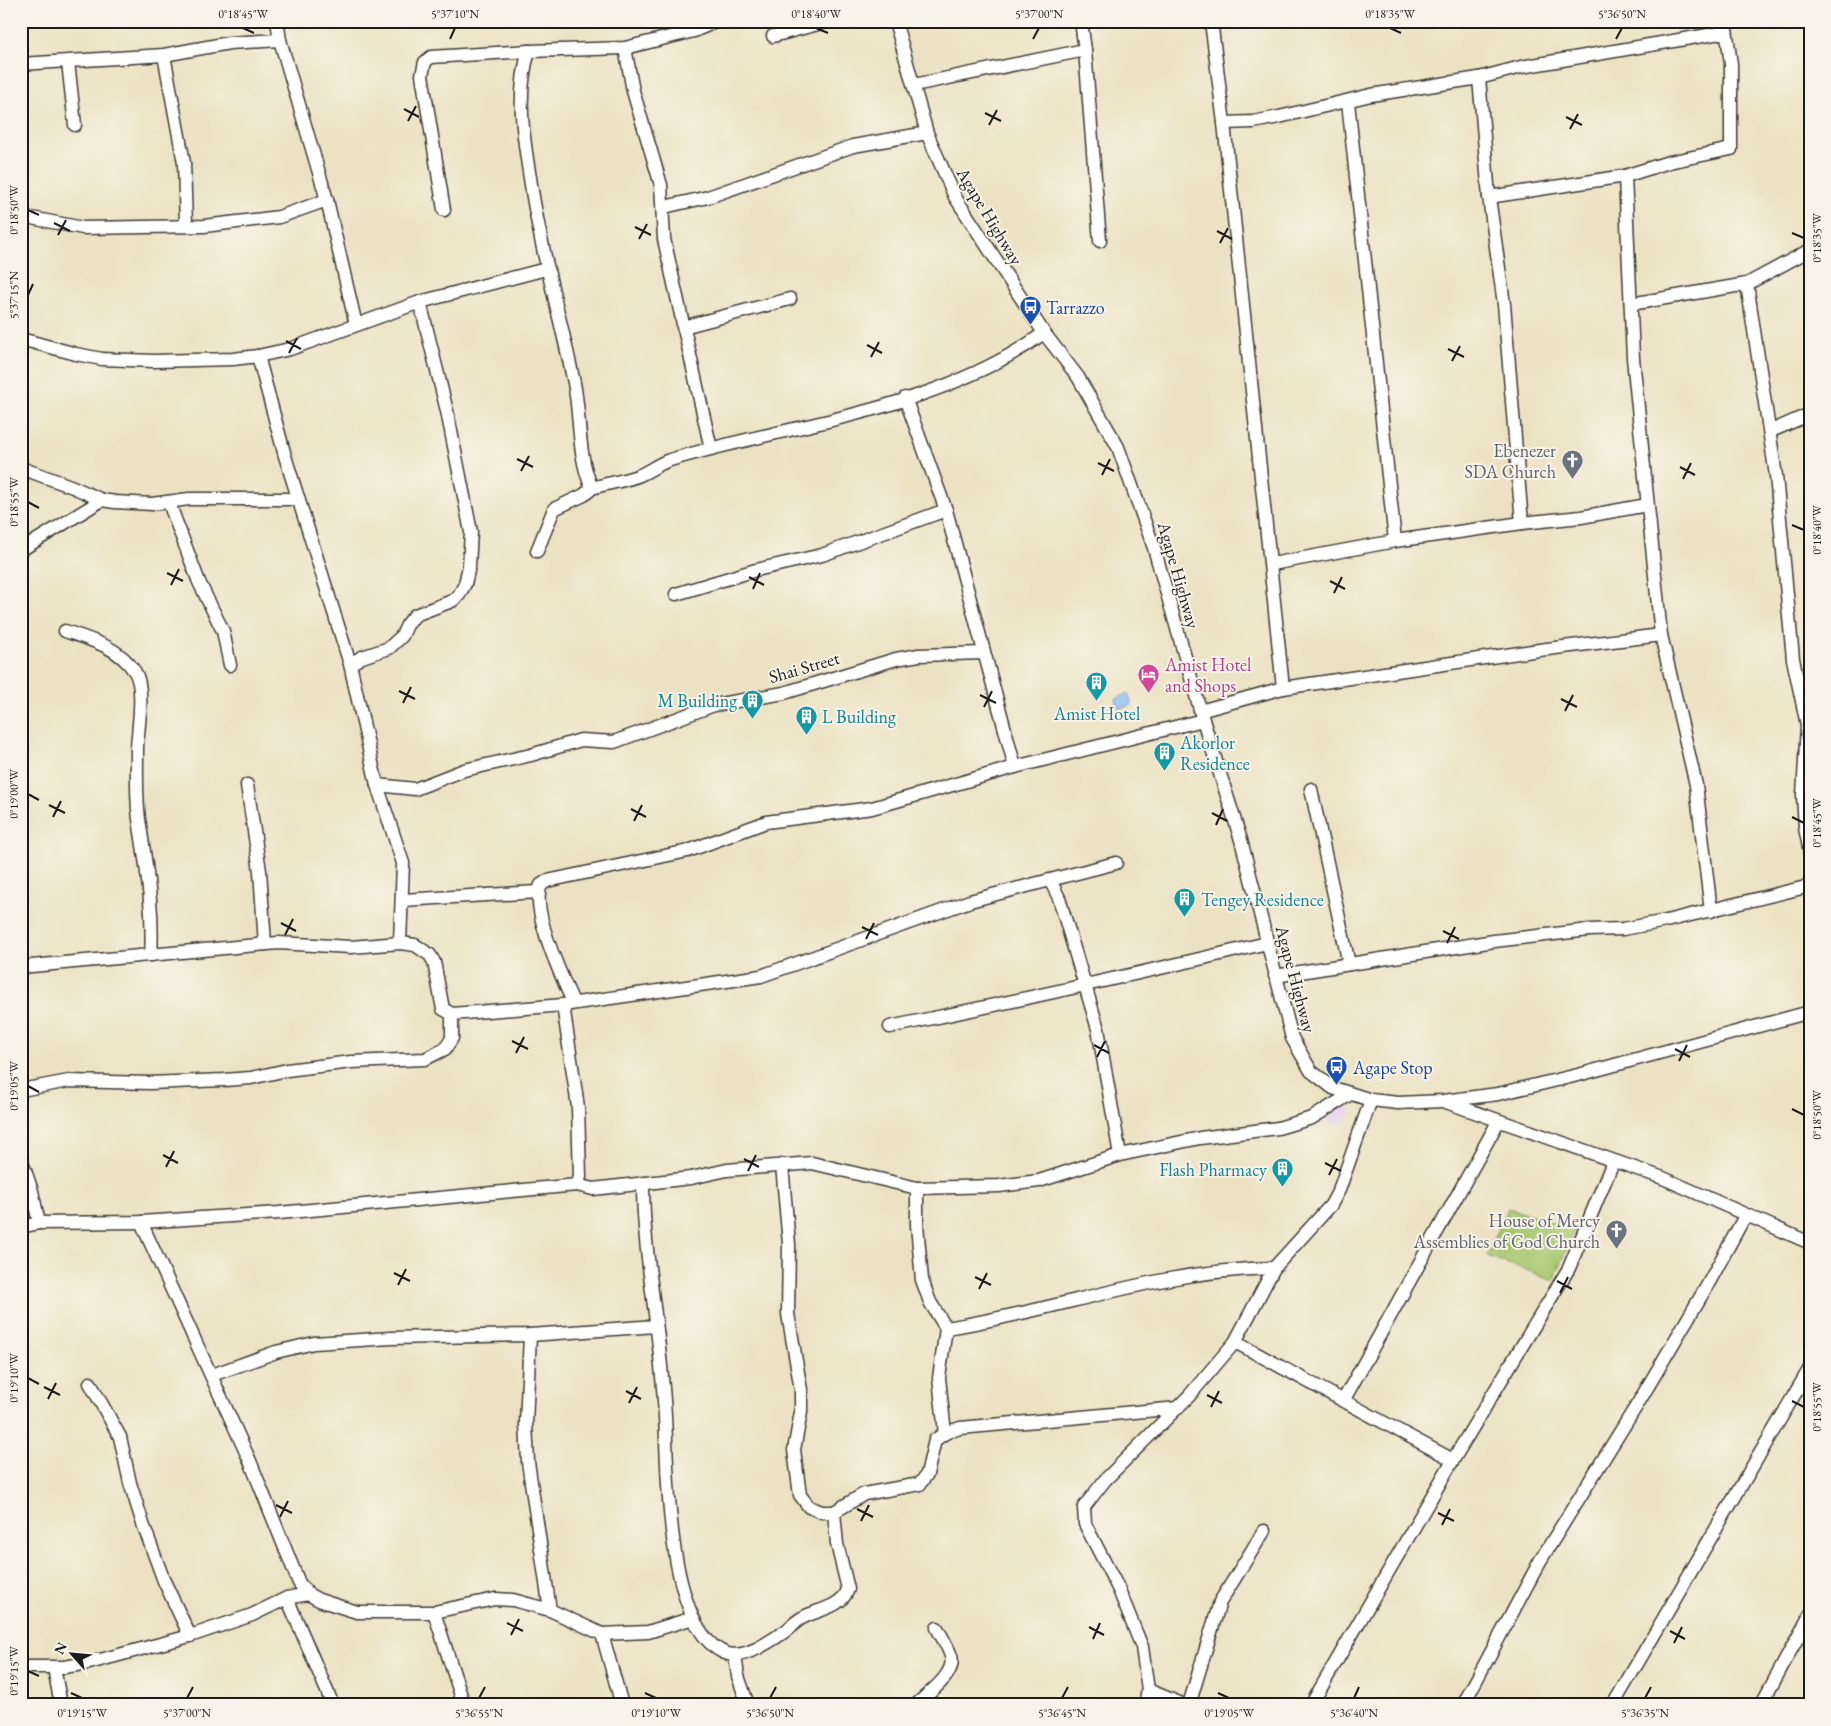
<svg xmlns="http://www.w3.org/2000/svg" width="1831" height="1726" font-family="'EB Garamond',serif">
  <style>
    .built { fill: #e7d2ef }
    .green { fill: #a8c870; stroke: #627246 }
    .water { fill: #83bcf4; stroke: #506c88 }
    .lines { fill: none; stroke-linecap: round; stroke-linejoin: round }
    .minor-casing { stroke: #3b3a35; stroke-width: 15 }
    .minor { stroke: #fff; stroke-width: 12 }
    .ticks { fill: none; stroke: #1c1c1c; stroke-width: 2 }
    .labels { text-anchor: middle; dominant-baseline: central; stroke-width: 4; stroke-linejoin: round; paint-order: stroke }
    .street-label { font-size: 18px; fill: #1c1c1c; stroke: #f7f3e8 }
    .transit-label { font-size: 18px; fill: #164399; stroke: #f7f3e8; text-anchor: start }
    .worship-label { font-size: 18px; fill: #5b616d; stroke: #f7f3e8; text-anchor: end }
    .hotel-label { font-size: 18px; fill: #b23c85; stroke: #f7f3e8; text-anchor: start }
    .culture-label { font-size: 18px; fill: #0d838f; stroke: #f7f3e8; text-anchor: start }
    .neatline { fill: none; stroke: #1c1c1c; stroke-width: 2 }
    .ticks-label { font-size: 12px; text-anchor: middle; fill: #1c1c1c }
  </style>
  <rect width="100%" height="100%" fill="#f7f3e8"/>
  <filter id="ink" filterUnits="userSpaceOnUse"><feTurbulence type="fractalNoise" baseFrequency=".02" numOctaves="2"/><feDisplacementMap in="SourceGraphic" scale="10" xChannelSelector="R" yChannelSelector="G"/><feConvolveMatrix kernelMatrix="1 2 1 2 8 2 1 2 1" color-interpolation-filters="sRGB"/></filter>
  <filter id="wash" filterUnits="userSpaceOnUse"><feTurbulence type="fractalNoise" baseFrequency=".0096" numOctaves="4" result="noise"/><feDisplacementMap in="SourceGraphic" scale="20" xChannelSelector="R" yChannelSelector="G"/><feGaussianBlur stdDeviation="1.12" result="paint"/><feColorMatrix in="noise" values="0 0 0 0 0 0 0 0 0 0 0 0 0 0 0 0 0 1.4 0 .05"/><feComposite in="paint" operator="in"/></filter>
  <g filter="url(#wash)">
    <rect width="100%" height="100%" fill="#ece2c3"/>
    <polygon class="built" points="1343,1104 1352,1109 1345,1121 1336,1123 1328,1120 1328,1113"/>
    <polygon class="green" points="1508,1208 1575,1230 1554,1280 1487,1256"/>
    <polygon class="water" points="1128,694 1132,705 1119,709 1116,699"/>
  </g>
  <g filter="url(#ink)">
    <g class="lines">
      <defs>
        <g id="minor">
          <polyline points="277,21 280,40 327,200 356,325"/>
          <polyline points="895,21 927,133 955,197 1044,333 1078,377 1118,447 1154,548 1203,720 1241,840 1292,1038 1311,1071 1333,1088 1371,1100 1398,1103 1443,1101 1498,1094 1578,1075 1810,1012"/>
          <polyline points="1081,21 1085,50 1100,241"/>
          <polyline points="1211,21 1224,123 1283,688"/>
          <polyline points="773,36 829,21"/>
          <polyline points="625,48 633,91 661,185 664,239 711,449"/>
          <path d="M529,51C516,94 523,135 530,178C540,248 560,315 574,383C581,418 577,455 592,488C608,483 625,481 640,475C650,471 659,463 670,460C794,423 937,411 1044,333"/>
          <polyline points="164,55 184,163 186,225"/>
          <polyline points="68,62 75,125"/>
          <polyline points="21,64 164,55 229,43 280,40"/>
          <polyline points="1479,78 1489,197 1504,304 1522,523"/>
          <polyline points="914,85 1085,50"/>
          <polyline points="1348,102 1395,541"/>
          <polyline points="1224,123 1253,122 1279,117 1371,95 1479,78 1521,67 1726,32"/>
          <polyline points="1625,176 1633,358 1661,635 1696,785 1711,911"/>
          <polyline points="1489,197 1625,176 1669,162 1731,149 1731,64 1725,21"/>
          <polyline points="664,207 708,197 853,146 927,133"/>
          <polyline points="444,210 422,75 425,62 431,57 529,51 625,48 694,31 717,21"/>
          <polyline points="21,216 83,228 204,226 279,217 327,200"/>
          <polyline points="1747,284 1776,476 1793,659 1807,725 1803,795 1805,828 1810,852"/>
          <polyline points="1631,304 1747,284 1810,250"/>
          <polyline points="683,327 790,299"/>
          <polyline points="21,339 76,354 102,359 154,361 233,359 258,356 290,349 420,302 546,269"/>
          <polyline points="258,356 285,456 350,664 377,785 403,863 400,943"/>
          <polyline points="905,398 946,510 1015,767"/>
          <polyline points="1771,431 1810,414"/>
          <polyline points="21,468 73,487 102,500 115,502 152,504 189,499 299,499"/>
          <polyline points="169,503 199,582 223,631 230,665"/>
          <polyline points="21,550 102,500"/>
          <polyline points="537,551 554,509 584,495 592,488"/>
          <polyline points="1272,564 1395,541 1522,523 1581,517 1647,505"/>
          <polyline points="676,594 756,570 822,555 946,510"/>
          <path d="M65,631C92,640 119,647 135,672C145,688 138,728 137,747C137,771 136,796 139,819C146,865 154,909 151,955"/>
          <polyline points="350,664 362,657 389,648 402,636 407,625 415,615 452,601 459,595 465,584 469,566 471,532 447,411 420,302"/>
          <polyline points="1200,711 1283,688 1539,650 1661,635"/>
          <polyline points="247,785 260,871 265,944"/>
          <polyline points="377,785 415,789 464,770 531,755 581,740 614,742 714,705 784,693 896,659 919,655 984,653"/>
          <polyline points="1311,789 1349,964"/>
          <polyline points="1050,880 1116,863"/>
          <polyline points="403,900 538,892"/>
          <polyline points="21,967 278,943 351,947 400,943 415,945 430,955 434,962 443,1009 452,1014 563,1005 761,976 970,901 1050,880 1059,898 1098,1029 1120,1155"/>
          <polyline points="1275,976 1494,941 1589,930 1623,929 1666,921 1810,886"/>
          <path d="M573,1002C562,978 530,909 541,885L547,881L688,851L766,822L872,808L1015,767L1203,720"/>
          <polyline points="563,1005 578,1107 580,1177 577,1185"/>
          <path d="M890,1027C1016,1001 1142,973 1267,943"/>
          <polyline points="21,1090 69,1081 149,1083 224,1080 251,1078 287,1070 351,1062 425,1059 445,1049 452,1038 452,1014"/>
          <polyline points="1446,1102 1663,1178 1810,1243"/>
          <polyline points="21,1159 32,1191 39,1223"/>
          <polyline points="782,1165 789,1244 788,1314 801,1390 801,1412 794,1450 800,1495 809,1507 822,1512 834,1512 864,1494 920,1484 927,1474 935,1440 945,1433 960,1428 1178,1408"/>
          <path d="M643,1183C643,1241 654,1298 660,1356C662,1376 664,1396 665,1416C668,1471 666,1628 725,1653C744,1661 772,1640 787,1630C792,1626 796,1621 802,1618C816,1610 843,1607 848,1589L837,1544L834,1512"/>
          <polyline points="917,1188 917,1225 922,1280 930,1302 946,1328 939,1378 945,1433"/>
          <polyline points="141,1222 250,1461 299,1583 308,1594 319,1600 357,1612 434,1612 495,1599 513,1600 550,1610 602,1634 648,1632 693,1618"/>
          <polyline points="21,1227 39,1223 141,1222 279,1213 577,1185 593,1189 691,1178 727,1170 812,1163 917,1188 999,1186 1039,1181 1120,1155 1200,1138 1278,1128 1312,1118 1349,1095"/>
          <path d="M946,1328C1020,1317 1091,1294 1164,1280C1200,1273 1237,1269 1274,1268"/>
          <polyline points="530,1335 526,1424 528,1462 550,1610"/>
          <polyline points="1235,1342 1453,1460"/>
          <polyline points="212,1375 276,1352 314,1343 391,1338 530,1335 656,1326"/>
          <polyline points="90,1383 120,1437 130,1483 143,1524 164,1581 190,1636"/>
          <polyline points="1343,1401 1498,1122"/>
          <polyline points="287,1598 333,1705"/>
          <polyline points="434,1612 464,1705"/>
          <polyline points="602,1634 622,1705"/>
          <polyline points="735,1656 738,1676 748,1705"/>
          <polyline points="21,1667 64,1667 89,1663 190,1636 252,1615 287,1598 308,1594"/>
          <polyline points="54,1668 61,1705"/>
          <polyline points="1148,1690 1184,1705"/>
          <path d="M916,1705C927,1694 957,1674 951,1656C948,1647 942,1637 937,1628"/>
          <polyline points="1145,1705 1148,1690 1142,1647 1119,1590 1085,1524 1084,1507 1105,1480 1189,1396 1235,1342 1274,1268 1331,1205 1339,1190 1371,1100"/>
          <polyline points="1189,1705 1220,1602 1264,1531"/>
          <polyline points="1311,1705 1453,1460 1569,1268 1613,1162"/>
          <polyline points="1463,1705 1540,1561 1637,1405 1707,1286 1745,1216"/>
          <polyline points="1613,1705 1810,1368"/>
          <polyline points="1761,1705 1810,1615"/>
        </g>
      </defs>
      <use href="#minor" class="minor-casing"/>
      <use href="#minor" class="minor"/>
    </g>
  </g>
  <path class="ticks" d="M243,28L254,33M816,28L828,33M1390,28L1401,33M450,39L455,28M1033,39L1039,28M1616,39L1622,28M404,109L419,117M985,113L1001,121M1566,117L1582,125M408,121L416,106M989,125L997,110M1570,129L1578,114M28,210L39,215M54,223L70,231M635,227L651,235M1217,231L1232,239M1792,233L1804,238M58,235L66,220M639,239L647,224M1220,243L1228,228M28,295L33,284M286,341L301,349M867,345L882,353M1448,349L1464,357M289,353L297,338M871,357L879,342M1452,361L1460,346M517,459L533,467M1098,463L1114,471M1680,467L1695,475M521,471L529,456M1102,475L1110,459M1683,479L1691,463M28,502L39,508M1792,525L1804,530M167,573L183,581M749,577L764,585M1330,581L1345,589M171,585L179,569M753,589L760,573M1334,593L1342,577M399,691L415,699M980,695L996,703M1561,699L1577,707M403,703L411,687M984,707L992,691M1565,711L1573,695M28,794L39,800M49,805L65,813M631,809L646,817M1212,813L1227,821M53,817L61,801M1792,817L1804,823M634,821L642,805M1216,825L1223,809M281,923L296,931M862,927L878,935M1443,931L1459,939M285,935L293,919M866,939L874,923M1447,943L1455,927M512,1041L528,1049M1094,1045L1109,1053M1675,1049L1690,1057M516,1053L524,1037M1097,1057L1105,1041M1679,1061L1687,1045M28,1086L39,1092M1792,1109L1804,1115M163,1155L178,1163M744,1159L759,1167M1325,1163L1341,1171M166,1167L174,1151M748,1171L756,1155M1329,1175L1337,1159M394,1273L410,1281M975,1277L991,1285M1557,1281L1572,1289M398,1285L406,1269M979,1289L987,1273M1560,1293L1568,1277M28,1378L39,1384M44,1387L60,1395M626,1391L641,1399M1207,1395L1222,1403M48,1399L56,1383M1792,1401L1804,1407M629,1403L637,1387M1211,1407L1219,1391M276,1505L292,1513M857,1509L873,1517M1438,1513L1454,1521M280,1517L288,1501M861,1521L869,1505M1442,1525L1450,1509M507,1623L523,1631M1089,1627L1104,1635M1670,1631L1685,1639M511,1635L519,1619M1093,1639L1100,1623M1674,1643L1682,1627M28,1671L39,1676M71,1693L82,1698M645,1693L656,1698M1218,1693L1229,1698M187,1698L193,1687M479,1698L485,1687M770,1698L776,1687M1062,1698L1068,1687M1354,1698L1359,1687M1645,1698L1651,1687"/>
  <defs>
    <symbol id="bus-pin" viewBox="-11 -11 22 30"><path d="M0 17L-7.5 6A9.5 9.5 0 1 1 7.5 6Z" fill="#1a4fb4" stroke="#f7f3e8"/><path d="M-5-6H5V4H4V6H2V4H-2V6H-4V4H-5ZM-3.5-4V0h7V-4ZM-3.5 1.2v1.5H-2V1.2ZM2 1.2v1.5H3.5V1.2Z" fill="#fff"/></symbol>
    <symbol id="church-pin" viewBox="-11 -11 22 30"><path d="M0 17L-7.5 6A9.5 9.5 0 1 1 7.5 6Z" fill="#6b7280" stroke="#f7f3e8"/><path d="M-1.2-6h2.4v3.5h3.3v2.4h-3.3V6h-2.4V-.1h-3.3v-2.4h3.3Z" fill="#fff"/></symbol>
    <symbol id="hotel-pin" viewBox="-11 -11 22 30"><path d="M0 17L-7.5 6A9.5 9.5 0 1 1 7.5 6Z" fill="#d1479c" stroke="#f7f3e8"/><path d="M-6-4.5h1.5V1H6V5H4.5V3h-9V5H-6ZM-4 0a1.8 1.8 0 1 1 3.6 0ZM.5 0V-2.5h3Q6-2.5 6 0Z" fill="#fff"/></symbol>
    <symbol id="building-pin" viewBox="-11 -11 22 30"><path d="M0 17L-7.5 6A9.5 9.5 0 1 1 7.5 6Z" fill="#0f9aa8" stroke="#f7f3e8"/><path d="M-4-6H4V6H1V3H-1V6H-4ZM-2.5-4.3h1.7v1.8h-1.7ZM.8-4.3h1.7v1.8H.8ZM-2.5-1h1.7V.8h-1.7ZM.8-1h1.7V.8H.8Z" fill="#fff"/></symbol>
  </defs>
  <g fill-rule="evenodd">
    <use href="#bus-pin" x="1018" y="294" width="25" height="34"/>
    <use href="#church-pin" x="1560" y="448" width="25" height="34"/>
    <use href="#hotel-pin" x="1136" y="662" width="25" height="34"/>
    <use href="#building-pin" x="1084" y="670" width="25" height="34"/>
    <use href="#building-pin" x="740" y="688" width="25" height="34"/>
    <use href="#building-pin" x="794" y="704" width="25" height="34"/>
    <use href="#building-pin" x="1152" y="740" width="25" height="34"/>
    <use href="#building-pin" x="1172" y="886" width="25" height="34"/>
    <use href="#bus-pin" x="1324" y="1054" width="25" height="34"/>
    <use href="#building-pin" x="1270" y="1156" width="25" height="34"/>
    <use href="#church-pin" x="1604" y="1218" width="25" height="34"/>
  </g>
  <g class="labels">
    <g class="street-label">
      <text transform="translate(990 216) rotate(59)">Agape Highway</text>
      <text transform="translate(1179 575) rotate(74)">Agape Highway</text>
      <text transform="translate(804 667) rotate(-16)">Shai Street</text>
      <text transform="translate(1296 979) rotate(75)">Agape Highway</text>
    </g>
    <g class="transit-label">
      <text x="1046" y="307">Tarrazzo</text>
      <text x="1353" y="1067">Agape Stop</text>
    </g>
    <g class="worship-label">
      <text x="1556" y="450">Ebenezer<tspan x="1556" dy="21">SDA Church</tspan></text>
      <text x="1600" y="1220">House of Mercy<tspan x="1600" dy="21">Assemblies of God Church</tspan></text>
    </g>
    <g class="hotel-label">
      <text x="1165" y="664">Amist Hotel<tspan x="1165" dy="21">and Shops</tspan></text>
    </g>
    <g class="culture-label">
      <text x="737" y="700" text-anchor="end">M Building</text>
      <text x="1097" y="713" text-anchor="middle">Amist Hotel</text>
      <text x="822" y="716">L Building</text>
      <text x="1180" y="742">Akorlor<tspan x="1180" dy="21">Residence</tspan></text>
      <text x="1201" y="899">Tengey Residence</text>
      <text x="1267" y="1169" text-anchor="end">Flash Pharmacy</text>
    </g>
  </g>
  <rect width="1831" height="1726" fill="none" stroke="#f7f3e8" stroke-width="55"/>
  <g transform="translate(72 1654) rotate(297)" stroke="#f7f3e8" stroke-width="4" paint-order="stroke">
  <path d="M0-4L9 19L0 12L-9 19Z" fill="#1c1c1c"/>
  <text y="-8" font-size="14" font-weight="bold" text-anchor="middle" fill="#1c1c1c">N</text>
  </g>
  <rect x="28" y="28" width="1776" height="1670" class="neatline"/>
  <g class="ticks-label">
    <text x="243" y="18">0°18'45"W</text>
    <text x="455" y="18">5°37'10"N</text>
    <text x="816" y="18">0°18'40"W</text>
    <text x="1039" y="18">5°37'00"N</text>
    <text x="1390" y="18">0°18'35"W</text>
    <text x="1622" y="18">5°36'50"N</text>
    <text transform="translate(14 210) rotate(-90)" y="4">0°18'50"W</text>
    <text transform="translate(1817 238) rotate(-90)" y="4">0°18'35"W</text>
    <text transform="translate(14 295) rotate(-90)" y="4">5°37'15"N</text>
    <text transform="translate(14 502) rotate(-90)" y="4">0°18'55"W</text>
    <text transform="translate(1817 530) rotate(-90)" y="4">0°18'40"W</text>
    <text transform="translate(14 794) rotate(-90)" y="4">0°19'00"W</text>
    <text transform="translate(1817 823) rotate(-90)" y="4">0°18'45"W</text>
    <text transform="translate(14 1086) rotate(-90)" y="4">0°19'05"W</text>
    <text transform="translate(1817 1115) rotate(-90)" y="4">0°18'50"W</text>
    <text transform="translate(14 1378) rotate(-90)" y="4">0°19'10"W</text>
    <text transform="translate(1817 1407) rotate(-90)" y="4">0°18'55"W</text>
    <text transform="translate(14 1671) rotate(-90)" y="4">0°19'15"W</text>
    <text x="82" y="1717">0°19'15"W</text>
    <text x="187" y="1717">5°37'00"N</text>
    <text x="479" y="1717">5°36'55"N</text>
    <text x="656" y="1717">0°19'10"W</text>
    <text x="770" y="1717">5°36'50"N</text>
    <text x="1062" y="1717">5°36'45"N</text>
    <text x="1229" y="1717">0°19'05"W</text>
    <text x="1354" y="1717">5°36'40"N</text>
    <text x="1645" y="1717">5°36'35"N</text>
  </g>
</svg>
